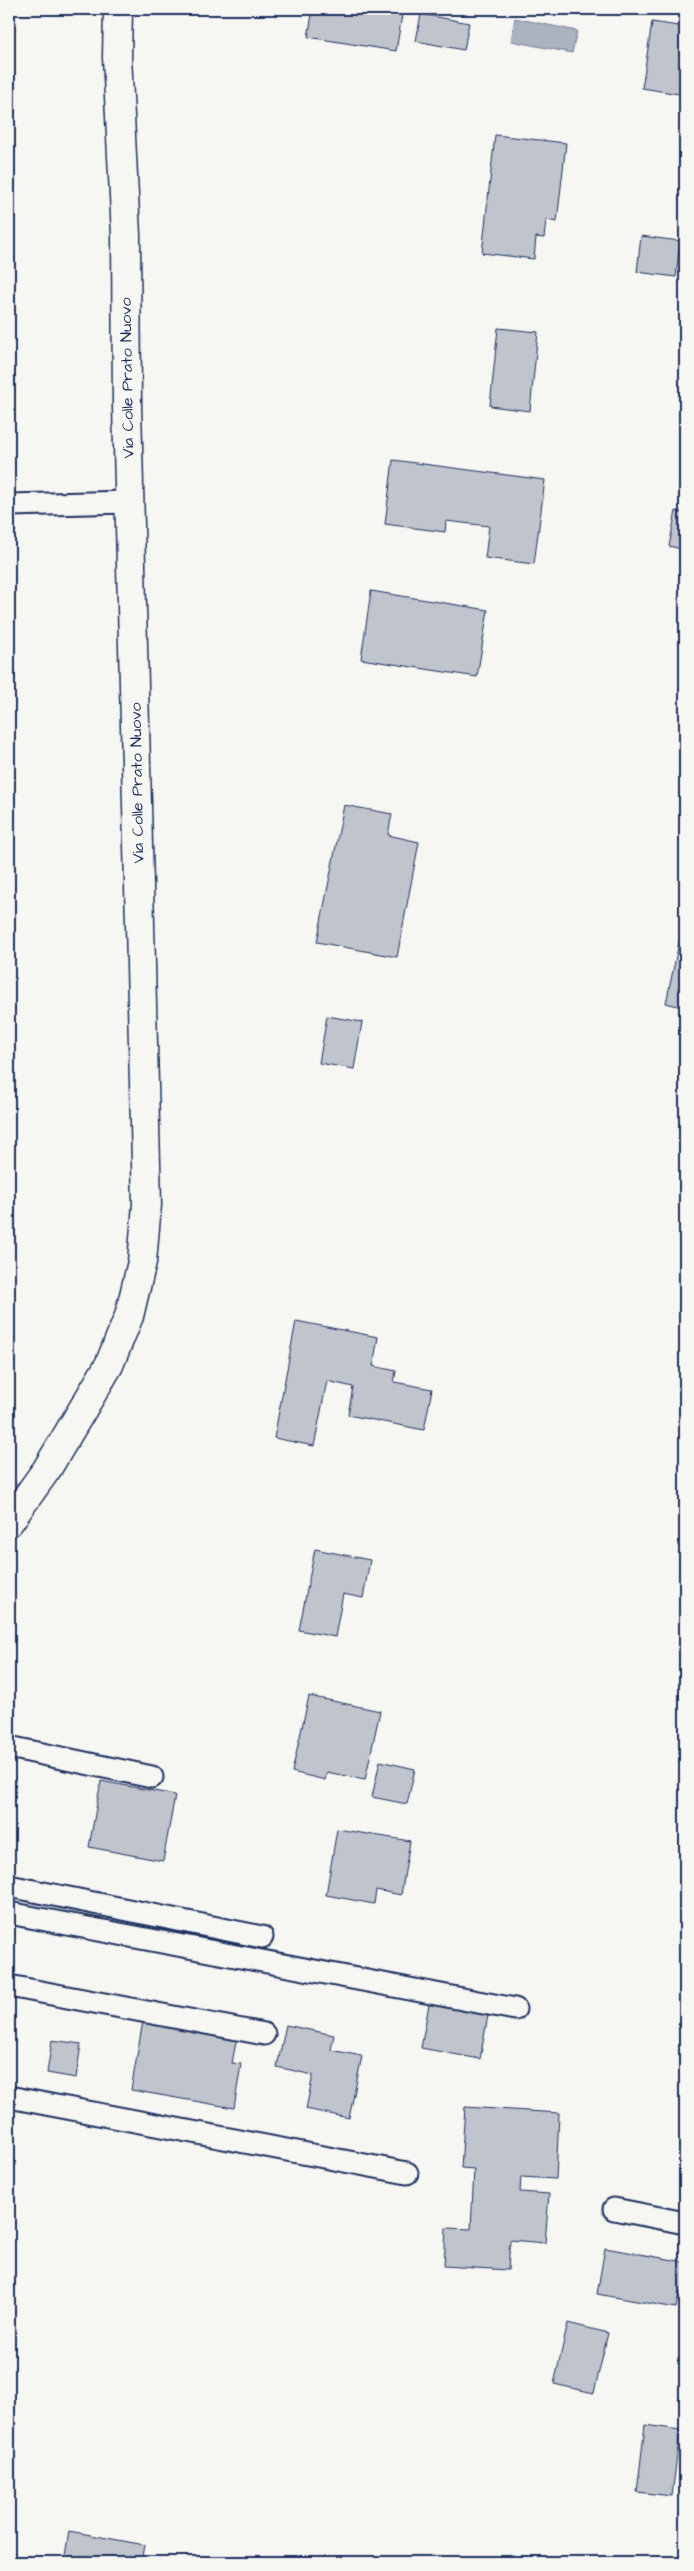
<svg xmlns="http://www.w3.org/2000/svg" width="694" height="2571" font-family="'Architects Daughter',sans-serif">
  <style>
    .water { fill: #abb2c0; stroke: #717e99 }
    .building { fill: #c0c4cd; stroke: #1b2f5e }
    .lines { fill: none; stroke-linecap: round; stroke-linejoin: round }
    .service-casing { stroke: #1b2f5e; stroke-width: 25 }
    .minor-casing { stroke: #1b2f5e; stroke-width: 31 }
    .service { stroke: #f6f6f2; stroke-width: 21 }
    .minor { stroke: #f6f6f2; stroke-width: 28 }
    .labels { text-anchor: middle; dominant-baseline: central; stroke-width: 5; stroke-linejoin: round; paint-order: stroke }
    .street-label { font-size: 16px; fill: #1b2f5e; stroke: #f6f6f2 }
  </style>
  <rect width="100%" height="100%" fill="#f6f6f2"/>
  <filter id="ink" filterUnits="userSpaceOnUse"><feTurbulence type="fractalNoise" baseFrequency=".02" numOctaves="2"/><feDisplacementMap in="SourceGraphic" scale="10" xChannelSelector="R" yChannelSelector="G"/><feConvolveMatrix kernelMatrix="1 2 1 2 8 2 1 2 1" color-interpolation-filters="sRGB"/></filter>
  <g filter="url(#ink)">
    <polygon class="water" points="515,18 577,31 572,53 511,41"/>
    <g class="building">
      <polygon points="313,9 403,9 396,51 308,37"/>
      <polygon points="421,14 469,23 464,50 416,41"/>
      <polygon points="652,22 685,27 685,95 642,88"/>
      <polygon points="495,135 566,143 557,222 546,220 544,238 536,237 534,259 482,253"/>
      <polygon points="641,236 680,241 676,277 637,272"/>
      <polygon points="498,328 538,332 530,411 490,406"/>
      <polygon points="393,460 545,480 534,564 485,558 489,526 446,521 445,532 385,524"/>
      <polygon points="676,511 685,513 685,550 669,546"/>
      <polygon points="371,591 488,610 477,677 361,659"/>
      <polygon points="344,805 392,814 388,835 419,842 397,957 317,942"/>
      <polygon points="684,919 685,920 685,1008 666,1003"/>
      <polygon points="327,1016 362,1022 354,1069 319,1063"/>
      <polygon points="296,1321 378,1337 373,1366 396,1371 394,1382 432,1389 424,1430 348,1415 353,1387 327,1381 314,1446 274,1438"/>
      <polygon points="315,1549 370,1560 363,1598 343,1594 335,1637 299,1630"/>
      <polygon points="309,1696 380,1711 365,1780 327,1772 325,1780 292,1772"/>
      <polygon points="380,1761 415,1769 407,1804 372,1797"/>
      <polygon points="101,1781 175,1795 163,1861 89,1847"/>
      <polygon points="337,1829 410,1841 401,1895 376,1890 374,1904 326,1895"/>
      <polygon points="429,2004 488,2015 480,2059 421,2048"/>
      <polygon points="143,2021 237,2037 232,2063 241,2064 234,2108 131,2090"/>
      <polygon points="286,2025 334,2035 331,2050 362,2056 349,2118 306,2109 313,2075 277,2067"/>
      <polygon points="52,2040 81,2044 76,2078 47,2073"/>
      <polygon points="465,2107 559,2113 556,2179 521,2177 520,2192 549,2194 545,2243 510,2240 508,2270 444,2266 446,2228 471,2229 474,2169 461,2168"/>
      <polygon points="605,2248 685,2262 685,2294 679,2293 676,2308 597,2294"/>
      <polygon points="568,2323 608,2333 594,2393 554,2384"/>
      <polygon points="645,2425 680,2430 672,2496 637,2492"/>
      <polygon points="69,2531 145,2545 142,2562 64,2562"/>
    </g>
    <g class="lines">
      <defs>
        <g id="service">
          <polyline points="9,505 129,502"/>
          <polyline points="9,1747 152,1777"/>
          <polyline points="9,1886 262,1937"/>
          <polyline points="9,1913 515,2009"/>
          <polyline points="9,1986 264,2034"/>
          <polyline points="9,2097 407,2173"/>
          <polyline points="614,2209 685,2223"/>
        </g>
        <polyline id="minor" points="9,1522 47,1469 109,1365 129,1316 142,1262 147,1204 127,406 126,235 117,57 118,9"/>
      </defs>
      <use href="#service" class="service-casing"/>
      <use href="#minor" class="minor-casing"/>
      <use href="#service" class="service"/>
      <use href="#minor" class="minor"/>
    </g>
  </g>
  <g class="labels">
    <g class="street-label">
      <text transform="translate(127 378) rotate(-91)">Via Colle Prato Nuovo</text>
      <text transform="translate(137 783) rotate(-91)">Via Colle Prato Nuovo</text>
    </g>
  </g>
  <rect width="694" height="2571" fill="none" stroke="#f6f6f2" stroke-width="30"/>
  <rect x="15" y="15" width="664" height="2541" fill="none" stroke="#1b2f5e" stroke-width="2" filter="url(#ink)"/>
</svg>
